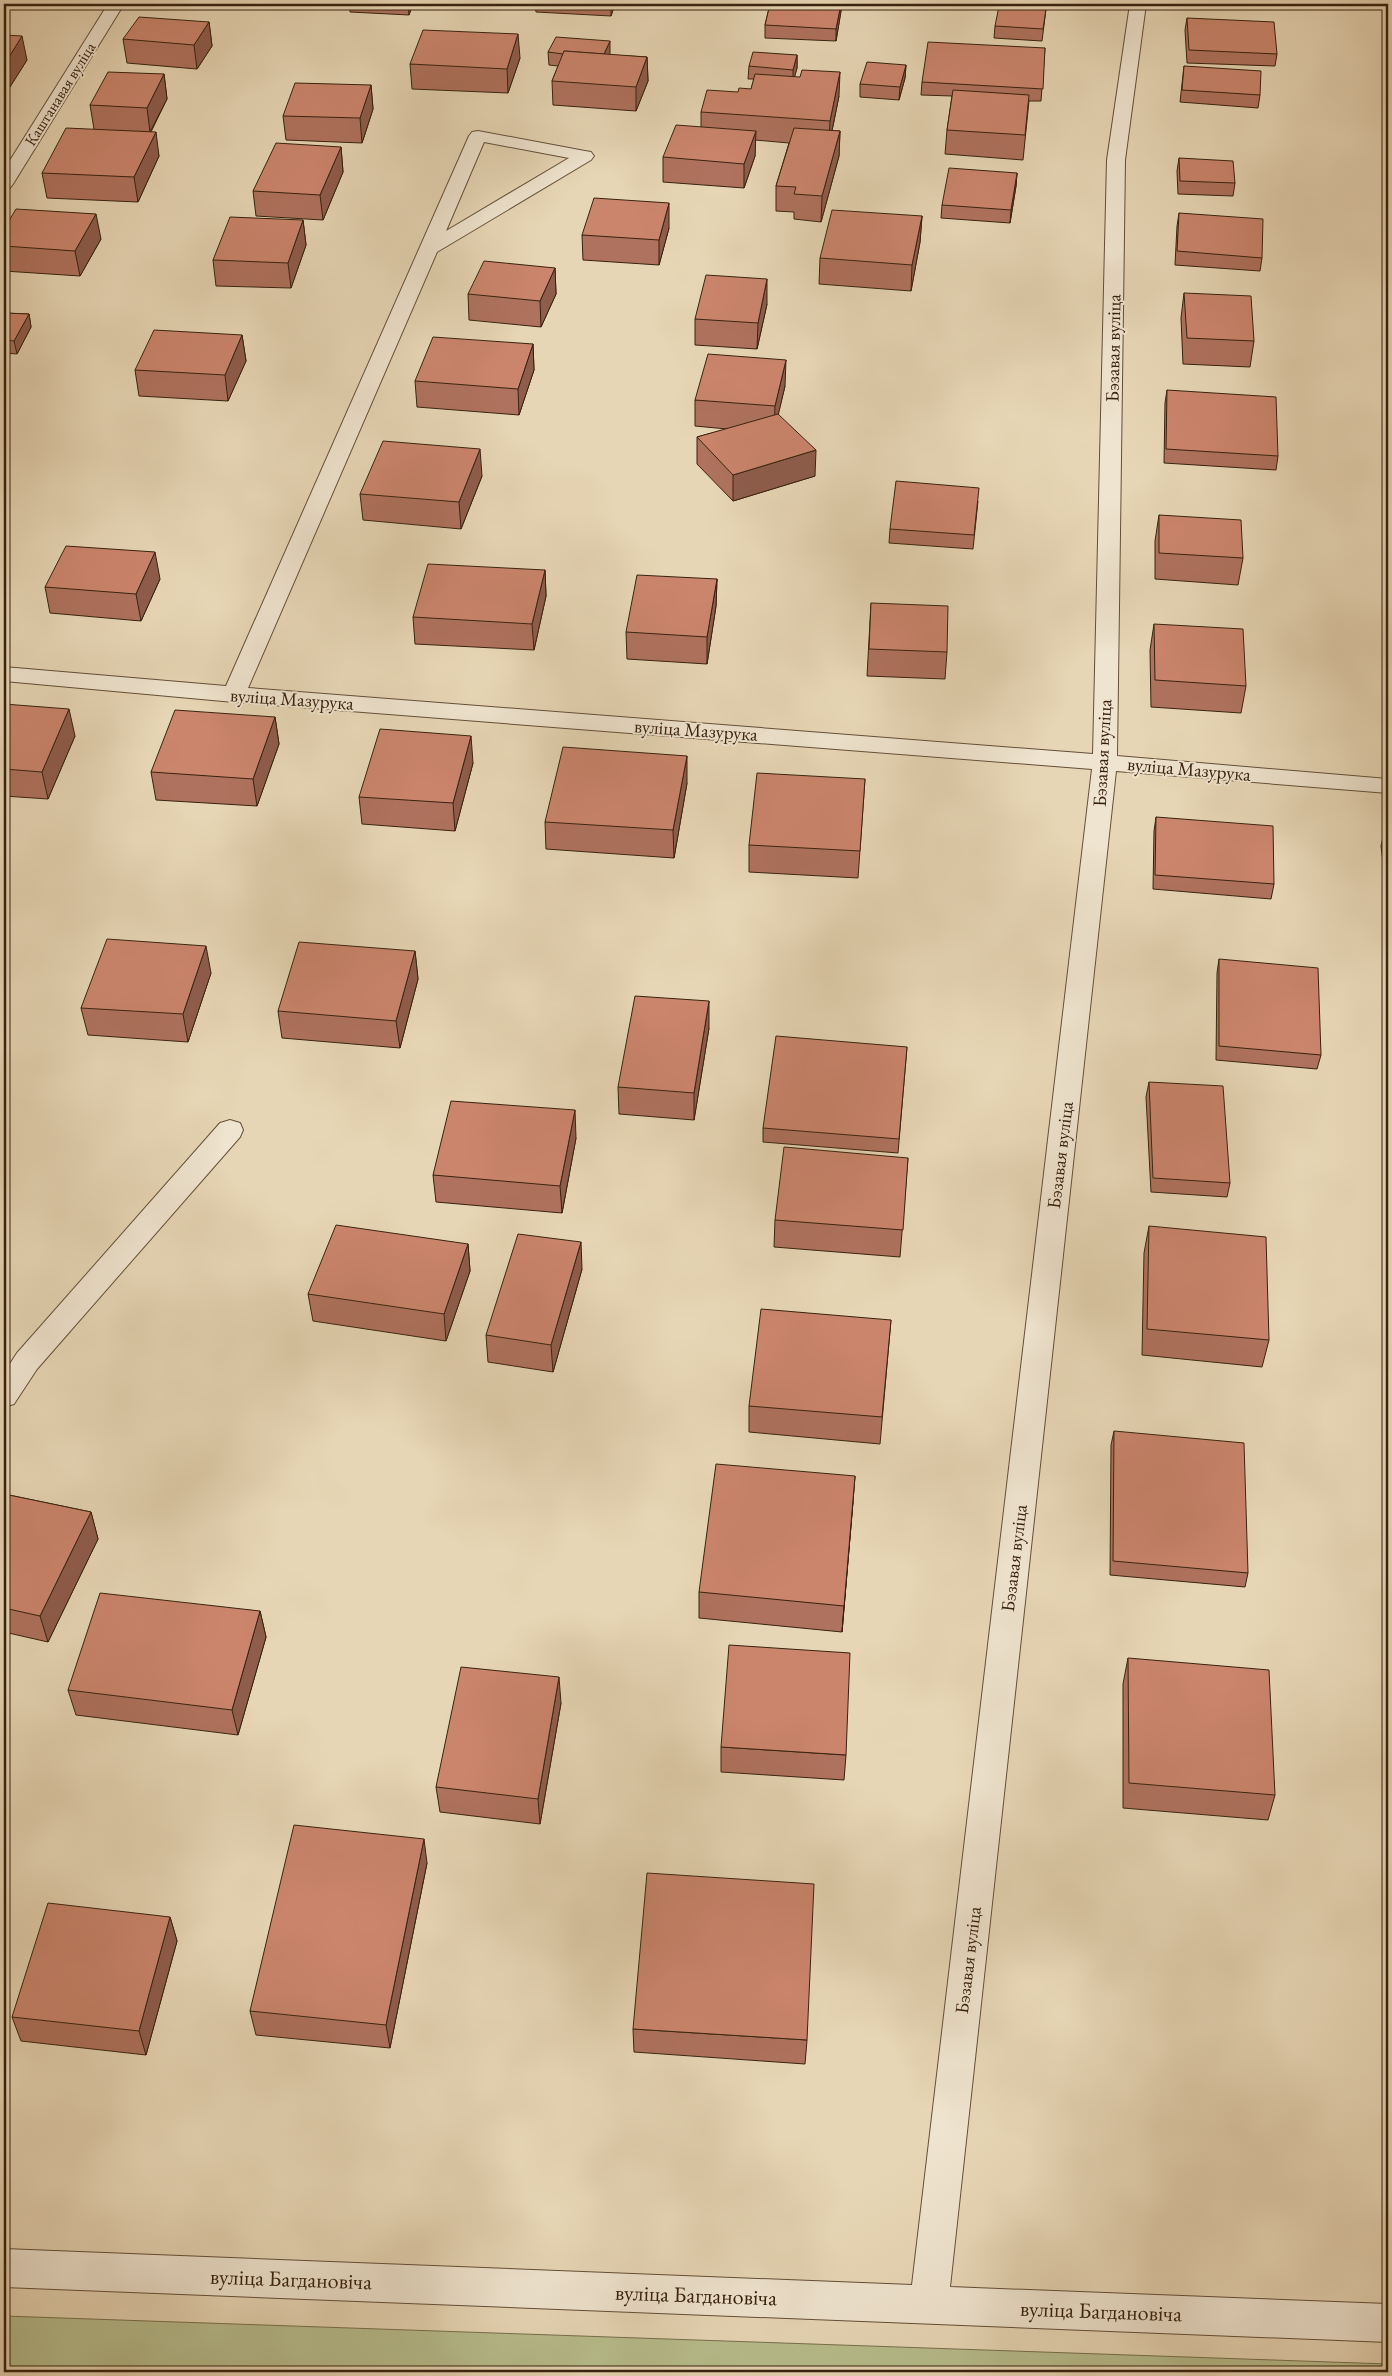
<svg xmlns="http://www.w3.org/2000/svg" width="1392" height="2376" font-family="'EB Garamond',serif">
  <style>
    .green { fill: #b7bd8d; stroke: #78704e }
    .lines { fill: none; stroke-linecap: round; stroke-linejoin: round }
    .minor-casing { stroke: #644f38; stroke-width: 2 }
    .minor { fill: #efe4cf; fill-rule: evenodd }
    .wall { fill: #af725e; stroke: #38220f }
    .shaded-wall { fill: #8e5d4c; stroke: #38220f }
    .building { fill: #cb856d; stroke: #38220f }
    .labels { text-anchor: middle; dominant-baseline: central; stroke-width: 4; stroke-linejoin: round; paint-order: stroke }
    .far-street-label { font-size: 16px; fill: #38220f; stroke: #efe4cf }
    .street-label { font-size: 19px; fill: #38220f; stroke: #efe4cf }
    .near-street-label { font-size: 22px; fill: #38220f; stroke: #efe4cf }
  </style>
  <rect width="100%" height="100%" fill="#e7d6b5"/>
  <filter id="stains"><feTurbulence type="fractalNoise" baseFrequency=".004" numOctaves="4"/><feColorMatrix values="0 0 0 0 .2 0 0 0 0 .09 0 0 0 0 .02 0 0 0 .5 -.17"/></filter>
  <radialGradient id="worn" r=".72"><stop offset=".6" stop-color="#630" stop-opacity="0"/><stop offset="1" stop-color="#630" stop-opacity=".3"/></radialGradient>
  <polygon class="green" points="4,2316 1388,2364 1388,2372 4,2372"/>
  <g class="lines">
    <defs>
      <g id="minor">
        <polygon points="108,4 124,4 13,184 10,188 4,189 4,170"/>
        <path d="M1130,4H1146L1125,160L1117,756L1388,779V793L1116,771L950,2287L1388,2304V2342L4,2287V2249L912,2285L1092,769L234,702L4,681V667L226,686L469,136L472,132L478,131L585,151L591,152L594,156L591,160L437,252L248,688L1093,754L1107,160ZM484,142L569,158L446,231Z"/>
        <polygon points="230,1120 240,1123 243,1130 240,1137 37,1369 14,1404 4,1407 4,1373 17,1353 220,1123"/>
      </g>
    </defs>
    <use href="#minor" class="minor-casing"/>
    <use href="#minor" class="minor"/>
  </g>
  <g class="wall">
    <polygon points="199,4 249,4 248,6"/>
    <polygon points="350,4 413,4 409,15 350,12"/>
    <polygon points="535,4 615,4 611,16 536,12"/>
    <polygon points="770,4 841,4 841,11 836,41 765,38 765,25"/>
    <polygon points="1046,9 1042,41 994,38 995,26"/>
    <polygon points="1187,18 1277,54 1275,66 1187,63 1185,30"/>
    <polygon points="209,22 212,46 197,69 127,63 123,39"/>
    <polygon points="4,35 27,60 8,90 4,90"/>
    <polygon points="1045,48 1041,101 1029,101 1023,160 945,154 947,130 952,96 921,95 922,82"/>
    <polygon points="548,52 610,54 610,55 647,57 648,81 636,111 553,105 552,81 558,66 549,65"/>
    <polygon points="797,55 797,68 794,77 839,96 832,131 840,131 839,156 821,222 794,219 794,212 776,211 776,186 789,143 755,140 755,156 744,188 663,182 663,157 701,127 701,112 751,89 754,79 748,79 749,66"/>
    <polygon points="520,58 508,93 412,89 410,64"/>
    <polygon points="906,65 905,78 899,100 860,97 860,84"/>
    <polygon points="1184,66 1260,95 1258,108 1180,102"/>
    <polygon points="164,74 167,99 151,132 159,156 138,202 47,198 42,173 94,129 90,105"/>
    <polygon points="371,85 373,109 362,143 286,140 283,116"/>
    <polygon points="341,147 343,172 323,220 256,216 253,191"/>
    <polygon points="1179,158 1235,183 1233,196 1178,194 1177,171"/>
    <polygon points="1017,173 1016,186 1010,223 941,218 942,205"/>
    <polygon points="1179,213 1262,258 1260,271 1175,265 1177,226"/>
    <polygon points="922,216 920,242 911,291 819,284 820,258"/>
    <polygon points="1388,217 1388,290 1383,242"/>
    <polygon points="303,220 306,245 291,288 216,286 213,260"/>
    <polygon points="669,228 659,265 583,260 582,235"/>
    <polygon points="4,229 101,239 80,276 4,271"/>
    <polygon points="555,268 556,294 541,327 469,320 468,294"/>
    <polygon points="1184,293 1254,341 1250,367 1183,364 1181,318"/>
    <polygon points="767,304 757,349 695,345 695,319"/>
    <polygon points="4,313 29,314 31,327 17,354 4,353"/>
    <polygon points="242,335 246,361 228,401 139,396 135,370"/>
    <polygon points="533,344 534,370 519,415 417,407 415,381"/>
    <polygon points="785,386 778,414 815,476 733,501 697,464 697,437 727,429 695,426 695,400"/>
    <polygon points="1167,390 1278,456 1276,470 1164,463 1165,403"/>
    <polygon points="482,476 461,529 363,520 360,494"/>
    <polygon points="978,501 973,549 889,543 890,529"/>
    <polygon points="1159,515 1243,558 1238,585 1155,579 1155,541"/>
    <polygon points="545,570 546,596 534,650 415,644 413,617"/>
    <polygon points="160,579 141,621 50,613 45,587"/>
    <polygon points="717,579 716,606 707,664 627,659 626,632"/>
    <polygon points="871,603 947,652 945,679 867,676"/>
    <polygon points="1154,624 1246,686 1241,713 1151,707 1150,650"/>
    <polygon points="4,704 75,736 48,799 4,796"/>
    <polygon points="275,717 279,744 257,806 156,800 151,772"/>
    <polygon points="473,763 455,831 362,824 359,797"/>
    <polygon points="865,779 858,878 749,872 749,845"/>
    <polygon points="687,783 674,858 546,849 545,822"/>
    <polygon points="1156,817 1274,884 1271,899 1153,889 1154,831"/>
    <polygon points="1387,819 1388,819 1388,903 1381,846"/>
    <polygon points="415,951 418,979 400,1048 282,1038 278,1011"/>
    <polygon points="1219,959 1321,1055 1317,1069 1216,1060 1217,973"/>
    <polygon points="211,973 188,1042 88,1035 81,1008"/>
    <polygon points="709,1028 694,1120 619,1114 618,1087"/>
    <polygon points="907,1047 898,1153 763,1142 763,1128"/>
    <polygon points="1149,1082 1230,1183 1227,1197 1151,1192 1146,1097"/>
    <polygon points="576,1138 562,1213 436,1202 433,1175"/>
    <polygon points="908,1158 900,1257 774,1247 775,1220"/>
    <polygon points="1149,1226 1269,1340 1262,1367 1142,1355 1144,1253"/>
    <polygon points="468,1244 470,1271 446,1341 313,1321 308,1294"/>
    <polygon points="582,1269 553,1372 488,1362 486,1335"/>
    <polygon points="891,1320 880,1444 749,1432 749,1406"/>
    <polygon points="1114,1431 1248,1573 1245,1587 1110,1575 1111,1445"/>
    <polygon points="4,1494 91,1512 98,1539 48,1642 4,1632"/>
    <polygon points="853,1502 842,1632 699,1618 699,1592"/>
    <polygon points="260,1611 266,1637 238,1735 76,1715 68,1690"/>
    <polygon points="1128,1658 1275,1795 1268,1820 1123,1808 1123,1684"/>
    <polygon points="561,1703 540,1824 440,1812 436,1787"/>
    <polygon points="721,1747 846,1755 844,1780 721,1772"/>
    <polygon points="427,1863 390,2048 256,2035 250,2011"/>
    <polygon points="170,1917 177,1941 146,2055 21,2041 12,2017"/>
    <polygon points="633,2029 807,2040 805,2064 634,2052"/>
  </g>
  <g class="shaded-wall">
    <polygon points="408,4 413,4 409,15"/>
    <polygon points="611,4 615,4 611,16"/>
    <polygon points="841,4 841,11 836,41 836,29"/>
    <polygon points="209,22 212,46 197,69 194,45"/>
    <polygon points="518,34 520,58 508,93 507,69"/>
    <polygon points="22,36 27,60 8,90 4,70 4,65"/>
    <polygon points="610,41 610,54 603,69 603,57"/>
    <polygon points="797,55 797,68 793,83 793,70"/>
    <polygon points="647,57 648,81 636,111 636,87"/>
    <polygon points="906,65 905,78 899,100 900,87"/>
    <polygon points="840,72 839,96 829,145 830,121"/>
    <polygon points="164,74 167,99 150,132 147,108"/>
    <polygon points="371,85 373,109 362,143 360,118"/>
    <polygon points="756,131 755,156 744,188 744,164"/>
    <polygon points="840,131 839,156 821,222 822,196"/>
    <polygon points="156,132 159,156 138,202 134,177"/>
    <polygon points="341,147 343,172 323,220 320,195"/>
    <polygon points="1017,173 1016,186 1010,223 1011,210"/>
    <polygon points="669,203 669,228 659,265 659,240"/>
    <polygon points="96,214 101,239 80,276 75,251"/>
    <polygon points="922,216 920,242 911,291 912,265"/>
    <polygon points="303,220 306,245 291,288 288,263"/>
    <polygon points="555,268 556,294 541,327 540,301"/>
    <polygon points="767,279 767,304 757,349 758,323"/>
    <polygon points="29,314 31,327 17,354 14,341"/>
    <polygon points="242,335 246,361 228,401 225,375"/>
    <polygon points="533,344 534,370 519,415 518,389"/>
    <polygon points="786,360 785,386 774,433 775,406"/>
    <polygon points="480,449 482,476 461,529 459,502"/>
    <polygon points="816,450 815,476 733,501 733,475"/>
    <polygon points="155,552 160,579 141,621 136,594"/>
    <polygon points="545,570 546,596 534,650 532,624"/>
    <polygon points="717,579 716,606 707,664 707,637"/>
    <polygon points="69,709 75,736 48,799 42,772"/>
    <polygon points="275,717 279,744 257,806 253,779"/>
    <polygon points="471,736 473,763 455,831 453,803"/>
    <polygon points="687,756 687,783 674,858 673,830"/>
    <polygon points="206,946 211,973 188,1042 183,1014"/>
    <polygon points="415,951 418,979 400,1048 396,1021"/>
    <polygon points="709,1001 709,1028 694,1120 694,1093"/>
    <polygon points="575,1110 576,1138 562,1213 560,1186"/>
    <polygon points="581,1242 582,1269 553,1372 551,1345"/>
    <polygon points="468,1244 470,1271 446,1341 444,1314"/>
    <polygon points="855,1476 853,1502 842,1632 844,1606"/>
    <polygon points="91,1512 98,1539 48,1642 40,1616"/>
    <polygon points="260,1611 266,1637 238,1735 232,1710"/>
    <polygon points="559,1677 561,1703 540,1824 538,1799"/>
    <polygon points="424,1839 427,1863 390,2048 386,2025"/>
    <polygon points="170,1917 177,1941 146,2055 139,2031"/>
  </g>
  <g class="building">
    <polygon points="770,4 841,4 836,29 765,25"/>
    <polygon points="999,6 1046,9 1043,29 995,26"/>
    <polygon points="139,17 209,22 194,45 123,39"/>
    <polygon points="1187,18 1274,22 1277,54 1189,50"/>
    <polygon points="423,30 518,34 507,69 410,64"/>
    <polygon points="4,35 22,36 4,65"/>
    <polygon points="556,37 610,41 604,54 564,51 563,54 548,52"/>
    <polygon points="928,42 1045,48 1043,89 922,82"/>
    <polygon points="564,51 647,57 636,87 552,81"/>
    <polygon points="753,52 797,55 793,70 749,66"/>
    <polygon points="867,62 906,65 900,87 860,84"/>
    <polygon points="1184,66 1261,71 1260,95 1182,90"/>
    <polygon points="802,70 840,72 830,121 701,112 707,90 738,92 739,88 751,89 755,74 800,77"/>
    <polygon points="108,72 164,74 147,108 90,105"/>
    <polygon points="295,83 371,85 360,118 283,116"/>
    <polygon points="953,90 1029,95 1025,135 947,130"/>
    <polygon points="676,125 756,131 744,164 663,157"/>
    <polygon points="66,128 156,132 134,177 42,173"/>
    <polygon points="794,128 840,131 822,196 794,194 796,187 776,186"/>
    <polygon points="276,143 341,147 320,195 253,191"/>
    <polygon points="1179,158 1233,161 1235,183 1180,181"/>
    <polygon points="949,168 1017,173 1011,210 942,205"/>
    <polygon points="594,198 669,203 659,240 582,235"/>
    <polygon points="16,209 96,214 75,251 4,246 4,229"/>
    <polygon points="832,210 922,216 912,265 820,258"/>
    <polygon points="1179,213 1263,219 1262,258 1177,251"/>
    <polygon points="230,217 303,220 288,263 213,260"/>
    <polygon points="484,261 555,268 540,301 468,294"/>
    <polygon points="706,275 767,279 758,323 695,319"/>
    <polygon points="1184,293 1251,296 1254,341 1187,338"/>
    <polygon points="4,313 29,314 14,341 4,340"/>
    <polygon points="154,330 242,335 225,375 135,370"/>
    <polygon points="433,337 533,344 518,389 415,381"/>
    <polygon points="708,354 786,360 775,406 695,400"/>
    <polygon points="1167,390 1276,397 1278,456 1166,449"/>
    <polygon points="778,414 816,450 733,475 697,437"/>
    <polygon points="383,441 480,449 459,502 360,494"/>
    <polygon points="896,481 979,488 974,535 890,529"/>
    <polygon points="1159,515 1241,520 1243,558 1159,553"/>
    <polygon points="66,546 155,552 136,594 45,587"/>
    <polygon points="428,564 545,570 532,624 413,617"/>
    <polygon points="637,575 717,579 707,637 626,632"/>
    <polygon points="871,603 948,606 947,652 869,649"/>
    <polygon points="1154,624 1243,629 1246,686 1155,680"/>
    <polygon points="4,704 69,709 42,772 4,769"/>
    <polygon points="175,710 275,717 253,779 151,772"/>
    <polygon points="380,729 471,736 453,803 359,797"/>
    <polygon points="563,747 687,756 673,830 545,822"/>
    <polygon points="757,773 865,779 860,851 749,845"/>
    <polygon points="1156,817 1273,826 1274,884 1155,875"/>
    <polygon points="107,939 206,946 183,1014 81,1008"/>
    <polygon points="299,942 415,951 396,1021 278,1011"/>
    <polygon points="1219,959 1318,968 1321,1055 1219,1046"/>
    <polygon points="635,996 709,1001 694,1093 618,1087"/>
    <polygon points="776,1036 907,1047 899,1139 763,1128"/>
    <polygon points="1149,1082 1223,1086 1230,1183 1153,1178"/>
    <polygon points="451,1101 575,1110 560,1186 433,1175"/>
    <polygon points="784,1147 908,1158 903,1230 775,1220"/>
    <polygon points="336,1225 468,1244 444,1314 308,1294"/>
    <polygon points="1149,1226 1266,1237 1269,1340 1147,1329"/>
    <polygon points="518,1234 581,1242 551,1345 486,1335"/>
    <polygon points="761,1309 891,1320 882,1417 749,1406"/>
    <polygon points="1114,1431 1244,1443 1248,1573 1113,1561"/>
    <polygon points="716,1464 855,1476 844,1606 699,1592"/>
    <polygon points="4,1494 91,1512 40,1616 4,1608"/>
    <polygon points="100,1593 260,1611 232,1710 68,1690"/>
    <polygon points="729,1645 850,1653 846,1755 721,1747"/>
    <polygon points="1128,1658 1269,1670 1275,1795 1129,1783"/>
    <polygon points="461,1667 559,1677 538,1799 436,1787"/>
    <polygon points="294,1825 424,1839 386,2025 250,2011"/>
    <polygon points="647,1873 814,1884 807,2040 633,2029"/>
    <polygon points="48,1903 170,1917 139,2031 12,2017"/>
  </g>
  <g class="labels">
    <g class="far-street-label">
      <text transform="translate(60 94) rotate(-58)">Каштанавая вуліца</text>
    </g>
    <g class="street-label">
      <text transform="translate(1113 348) rotate(-89)">Бэзавая вуліца</text>
      <text transform="translate(292 699) rotate(4)">вуліца Мазурука</text>
      <text transform="translate(696 730) rotate(4)">вуліца Мазурука</text>
      <text transform="translate(1102 753) rotate(-87)">Бэзавая вуліца</text>
      <text transform="translate(1189 769) rotate(5)">вуліца Мазурука</text>
      <text transform="translate(1060 1155) rotate(-83)">Бэзавая вуліца</text>
      <text transform="translate(1014 1558) rotate(-83)">Бэзавая вуліца</text>
      <text transform="translate(968 1960) rotate(-83)">Бэзавая вуліца</text>
    </g>
    <g class="near-street-label">
      <text transform="translate(291 2279) rotate(2)">вуліца Багдановіча</text>
      <text transform="translate(696 2295) rotate(2)">вуліца Багдановіча</text>
      <text transform="translate(1101 2311) rotate(2)">вуліца Багдановіча</text>
    </g>
  </g>
  <rect width="1392" height="2376" fill="none" stroke="#e7d6b5" stroke-width="20"/>
  <rect x="5" y="5" width="1382" height="2366" fill="none" stroke="#38220f" stroke-width="2.5"/>
  <rect x="10" y="10" width="1372" height="2356" fill="none" stroke="#38220f"/>
  <rect width="100%" height="100%" filter="url(#stains)"/>
  <rect width="100%" height="100%" fill="url(#worn)"/>
</svg>
